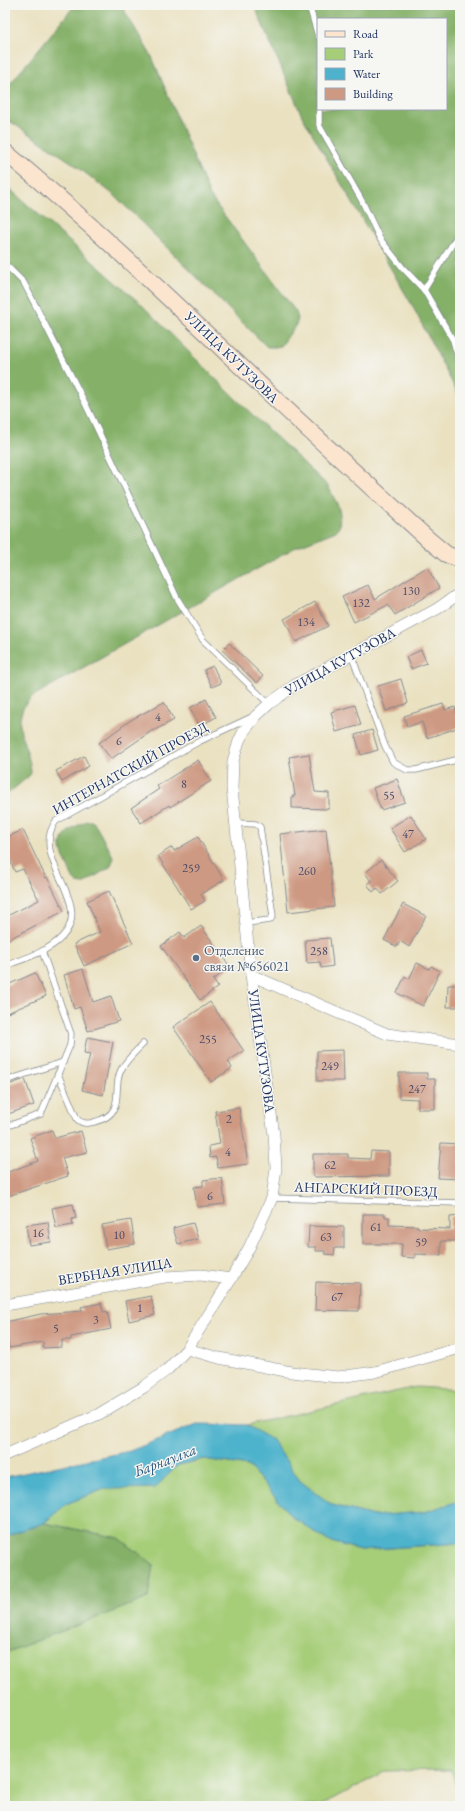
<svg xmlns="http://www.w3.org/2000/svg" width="465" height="1811" font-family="'EB Garamond',serif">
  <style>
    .green { fill: #a6cd78; stroke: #607e6b }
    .forest { fill: #84b068; stroke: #507063; fill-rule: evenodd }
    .water { fill: #4eb2cc; stroke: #347095 }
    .building { fill: #ce9982 }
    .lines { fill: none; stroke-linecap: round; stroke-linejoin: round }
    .lane-casing { stroke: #82888f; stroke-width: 7 }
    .street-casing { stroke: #82888f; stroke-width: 12 }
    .secondary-casing { stroke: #82888f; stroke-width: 18 }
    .lane { stroke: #fff; stroke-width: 5.5 }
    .street { stroke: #fff; stroke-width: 11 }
    .secondary { stroke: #fce5cf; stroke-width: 16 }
    .service-dot { fill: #5c6f8a; stroke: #f6f6f2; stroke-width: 1.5 }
    .labels { text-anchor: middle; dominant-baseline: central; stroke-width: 3; stroke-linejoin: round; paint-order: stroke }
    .number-label { font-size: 12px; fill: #484a67 }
    .street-label { font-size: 14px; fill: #1b2f5e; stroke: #f6f6f2 }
    .service-label { font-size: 14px; fill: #4e5e75; stroke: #f6f6f2; text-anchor: start }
    .water-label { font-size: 15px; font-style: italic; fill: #2a567f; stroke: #f6f6f2 }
  </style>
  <rect width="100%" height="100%" fill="#f6f6f2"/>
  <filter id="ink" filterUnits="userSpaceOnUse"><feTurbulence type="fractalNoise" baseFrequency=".025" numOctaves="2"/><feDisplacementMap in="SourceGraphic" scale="8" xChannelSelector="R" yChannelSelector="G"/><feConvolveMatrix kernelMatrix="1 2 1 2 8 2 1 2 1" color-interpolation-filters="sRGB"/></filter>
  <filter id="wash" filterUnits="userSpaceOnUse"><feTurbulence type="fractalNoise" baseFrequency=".012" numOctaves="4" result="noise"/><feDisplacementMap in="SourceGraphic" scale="16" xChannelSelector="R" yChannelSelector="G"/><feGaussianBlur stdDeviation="0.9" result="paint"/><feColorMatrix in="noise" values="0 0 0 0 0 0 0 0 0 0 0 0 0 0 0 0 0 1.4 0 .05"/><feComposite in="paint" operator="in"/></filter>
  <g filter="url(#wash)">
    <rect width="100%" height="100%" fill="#eae1c0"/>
    <g class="green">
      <polygon points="416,1387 460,1390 460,1501 424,1512 373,1516 332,1505 300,1481 272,1440 247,1425"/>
      <polygon points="204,1459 249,1466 291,1516 328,1541 360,1550 460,1543 460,1795 451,1770 386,1771 320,1806 5,1806 5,1653 148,1598 153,1564 119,1538 44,1523 66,1504 104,1489 155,1488 178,1465"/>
    </g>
    <g class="forest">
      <polygon points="75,5 121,5 152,57 210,196 296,312 298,319 296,325 281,346 275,347 267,347 114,195 71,162 5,118 5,90"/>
      <path d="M254,5H460V398L412,305L302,116ZM318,19H446V109H318Z"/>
      <path d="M5,185L141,304L236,399L328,486L338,506L340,514L339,527L336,531L296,547L33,696C5,721 30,744 31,773L29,776L5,796Z"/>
      <path d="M87,821H92L96,826L114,858L110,867L83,884L77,883L74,880C60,848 49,838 87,821Z"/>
      <polygon points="44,1523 119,1538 153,1564 148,1598 5,1653 5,1536"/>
    </g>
    <polygon class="water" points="197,1424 247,1425 272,1440 300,1481 332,1505 373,1516 424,1512 460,1501 460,1543 360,1550 328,1541 291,1516 249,1466 204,1459 178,1465 155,1488 104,1489 66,1504 44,1523 5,1536 5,1477 130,1451"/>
    <g id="blocks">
      <g class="building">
        <polygon points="427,567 439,588 395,615 388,605 354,622 342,597 368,585 375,599"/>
        <polygon points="315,602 328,626 296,642 284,619"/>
        <polygon points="229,643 263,676 257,683 222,650"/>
        <polygon points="421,650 427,663 411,669 406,657"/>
        <polygon points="213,666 221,683 212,687 204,670"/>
        <polygon points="401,679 408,703 386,711 378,686"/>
        <polygon points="206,699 216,717 200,726 190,708"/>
        <polygon points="164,702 174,720 153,731 153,730 111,759 99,743 131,720"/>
        <polygon points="443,704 445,710 455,707 460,727 427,738 422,722 407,727 404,716"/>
        <polygon points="355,705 361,725 336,732 331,712"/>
        <polygon points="372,730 378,750 361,755 355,735"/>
        <polygon points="309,754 315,792 329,793 329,809 292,808 292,796 295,796 289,757"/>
        <polygon points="84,756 89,766 62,782 56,771"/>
        <polygon points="198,760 211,781 170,807 169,805 141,823 131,808 159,789 157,786"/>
        <polygon points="397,779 405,802 381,810 373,788"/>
        <polygon points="411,815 426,839 405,852 390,828"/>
        <polygon points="326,829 334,907 288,912 280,834"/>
        <polygon points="23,830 46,878 47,877 64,911 5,941 5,917 39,900 23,869 15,872 5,848 5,838"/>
        <polygon points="198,837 224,880 201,894 205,901 191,909 158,856 172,847 174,851"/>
        <polygon points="381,860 398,881 382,894 377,888 373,892 367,884 371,881 365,873"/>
        <polygon points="109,891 133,943 84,966 74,944 100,932 87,901"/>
        <polygon points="403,904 426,916 409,947 400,941 397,947 384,940"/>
        <polygon points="201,926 230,967 213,980 218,987 200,1000 161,946 180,932 184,938"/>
        <polygon points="330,938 333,966 321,968 320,962 307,963 305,940"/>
        <polygon points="417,963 429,969 431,966 440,971 423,1006 397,993 405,976 409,979"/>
        <polygon points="83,969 93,1002 111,996 119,1021 88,1031 80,1007 74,1009 64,975"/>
        <polygon points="35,973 46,996 5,1014 5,986"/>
        <polygon points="448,985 460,985 460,1007 447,1007"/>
        <polygon points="210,1002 244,1051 228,1061 232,1068 211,1082 173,1027"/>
        <polygon points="87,1037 113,1042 103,1095 82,1090 90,1054 84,1053"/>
        <polygon points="343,1050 344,1081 317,1081 317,1051"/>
        <polygon points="399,1073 427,1073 427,1079 435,1079 435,1109 418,1109 418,1099 399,1098"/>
        <polygon points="25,1079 34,1105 5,1115 5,1086"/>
        <polygon points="239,1108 248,1164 218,1168 216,1157 210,1158 209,1146 220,1144 215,1111"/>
        <polygon points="52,1130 55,1138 81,1131 87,1152 62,1158 68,1176 5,1197 5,1173 38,1161 30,1138"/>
        <polygon points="441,1143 460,1144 460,1179 438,1178"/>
        <polygon points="371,1151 389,1152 389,1176 313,1177 313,1154 348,1154 348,1158 370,1159"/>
        <polygon points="222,1178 225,1204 197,1207 194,1187 203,1186 203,1180"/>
        <polygon points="73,1204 76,1218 72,1219 73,1225 56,1228 52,1208"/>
        <polygon points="363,1214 385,1214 385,1217 389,1217 389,1225 418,1226 418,1228 450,1229 450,1217 460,1216 460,1241 441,1241 441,1255 415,1254 415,1258 401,1257 402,1244 363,1244"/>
        <polygon points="131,1220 135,1244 106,1249 102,1225"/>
        <polygon points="48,1222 51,1242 29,1245 26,1225"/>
        <polygon points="193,1223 198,1239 178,1244 173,1228"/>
        <polygon points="309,1226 344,1227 344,1248 335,1248 334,1255 325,1254 325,1251 316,1251 316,1247 308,1247"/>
        <polygon points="316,1282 360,1283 359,1311 315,1310"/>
        <polygon points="151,1296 155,1315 129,1321 125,1301"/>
        <polygon points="101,1303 103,1312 107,1311 111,1329 71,1337 71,1340 62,1340 62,1347 43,1348 43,1342 9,1348 5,1322 41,1314 82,1311 81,1307"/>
      </g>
    </g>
  </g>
  <g filter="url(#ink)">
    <use href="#blocks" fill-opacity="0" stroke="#82888f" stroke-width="1"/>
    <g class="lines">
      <defs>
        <g id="lane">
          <polyline points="309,5 318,36"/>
          <polyline points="319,109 319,125 362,201 380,239 403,268 424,290 453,340 460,365"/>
          <polyline points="5,264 24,283 86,405 177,598 203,640 269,704"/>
          <polyline points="424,290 456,238 460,235"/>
          <polyline points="351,654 385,746 393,762 407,770 416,770 460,759"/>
          <polyline points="236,823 256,824 260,827 273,916 270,920 246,923"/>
          <path d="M5,966C23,959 48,952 62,937C96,902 28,859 56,821L198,742L252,717"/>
          <path d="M58,1074L77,1119C82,1124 88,1124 94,1122C128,1114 111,1089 121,1070C126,1060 136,1051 143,1044"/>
          <polyline points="5,1081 63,1062"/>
          <polyline points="5,1127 41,1114 63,1062 70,1045 71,1034 42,951"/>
          <polyline points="272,1198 460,1203"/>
        </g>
        <g id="street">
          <polyline points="251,975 387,1034 460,1044"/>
          <polyline points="5,1305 165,1277 201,1275 231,1279"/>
          <polyline points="187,1349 219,1358 291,1372 338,1377 375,1372 460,1348"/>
          <polyline points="5,1455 99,1414 144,1387 168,1369 187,1349 231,1279 249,1248 272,1198 276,1168 274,1135 251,975 232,788 233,761 239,741 244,731 256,716 269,704 295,685 437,609 460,593"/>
        </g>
        <path id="secondary" d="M5,152C91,223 172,301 253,378C311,433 370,486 429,540L446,554L460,560"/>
      </defs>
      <use href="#lane" class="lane-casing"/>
      <use href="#street" class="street-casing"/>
      <use href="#secondary" class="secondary-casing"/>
      <use href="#lane" class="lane"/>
      <use href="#street" class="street"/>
      <use href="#secondary" class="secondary"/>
    </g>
  </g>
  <circle class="service-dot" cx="196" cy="958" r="4"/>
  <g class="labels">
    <g class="number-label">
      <text x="411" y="591">130</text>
      <text x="361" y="603">132</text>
      <text x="306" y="622">134</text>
      <text x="158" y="717">4</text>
      <text x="119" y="741">6</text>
      <text x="184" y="784">8</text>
      <text x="389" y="795">55</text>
      <text x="408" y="834">47</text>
      <text x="191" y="868">259</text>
      <text x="307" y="871">260</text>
      <text x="319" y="951">258</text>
      <text x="208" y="1039">255</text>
      <text x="330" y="1066">249</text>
      <text x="417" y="1089">247</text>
      <text x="229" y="1119">2</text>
      <text x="228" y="1152">4</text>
      <text x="330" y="1165">62</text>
      <text x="210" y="1196">6</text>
      <text x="376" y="1227">61</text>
      <text x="38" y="1233">16</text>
      <text x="119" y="1235">10</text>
      <text x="326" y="1237">63</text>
      <text x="421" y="1242">59</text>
      <text x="337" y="1297">67</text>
      <text x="140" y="1308">1</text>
      <text x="96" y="1320">3</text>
      <text x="56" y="1328">5</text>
    </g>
    <g class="street-label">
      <text transform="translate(232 357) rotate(44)">УЛИЦА КУТУЗОВА</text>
      <text transform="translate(340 661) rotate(-29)">УЛИЦА КУТУЗОВА</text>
      <text transform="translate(130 768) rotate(-29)">ИНТЕРНАТСКИЙ ПРОЕЗД</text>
      <text transform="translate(262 1051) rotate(82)">УЛИЦА КУТУЗОВА</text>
      <text transform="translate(366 1189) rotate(2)">АНГАРСКИЙ ПРОЕЗД</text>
      <text transform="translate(115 1271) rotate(-9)">ВЕРБНАЯ УЛИЦА</text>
    </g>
    <g class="service-label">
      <text x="204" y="950">Отделение<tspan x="204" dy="16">связи №656021</tspan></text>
    </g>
    <g class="water-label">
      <text transform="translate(165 1460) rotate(-21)">Барнаулка</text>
    </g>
  </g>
  <rect width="465" height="1811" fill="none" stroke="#f6f6f2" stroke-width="20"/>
  <rect x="317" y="18" width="130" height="92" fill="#f6f6f2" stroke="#9ea6b7"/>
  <rect x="325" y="31" width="20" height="6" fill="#fce5cf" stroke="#9ea6b7"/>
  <text x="353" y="38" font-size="12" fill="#1b2f5e">Road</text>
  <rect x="325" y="48" width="20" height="12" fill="#a6cd78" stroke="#9ea6b7"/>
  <text x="353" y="58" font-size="12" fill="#1b2f5e">Park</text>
  <rect x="325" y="68" width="20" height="12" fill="#4eb2cc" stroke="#9ea6b7"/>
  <text x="353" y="78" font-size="12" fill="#1b2f5e">Water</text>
  <rect x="325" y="88" width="20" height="12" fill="#ce9982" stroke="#9ea6b7"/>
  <text x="353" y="98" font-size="12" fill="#1b2f5e">Building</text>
</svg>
